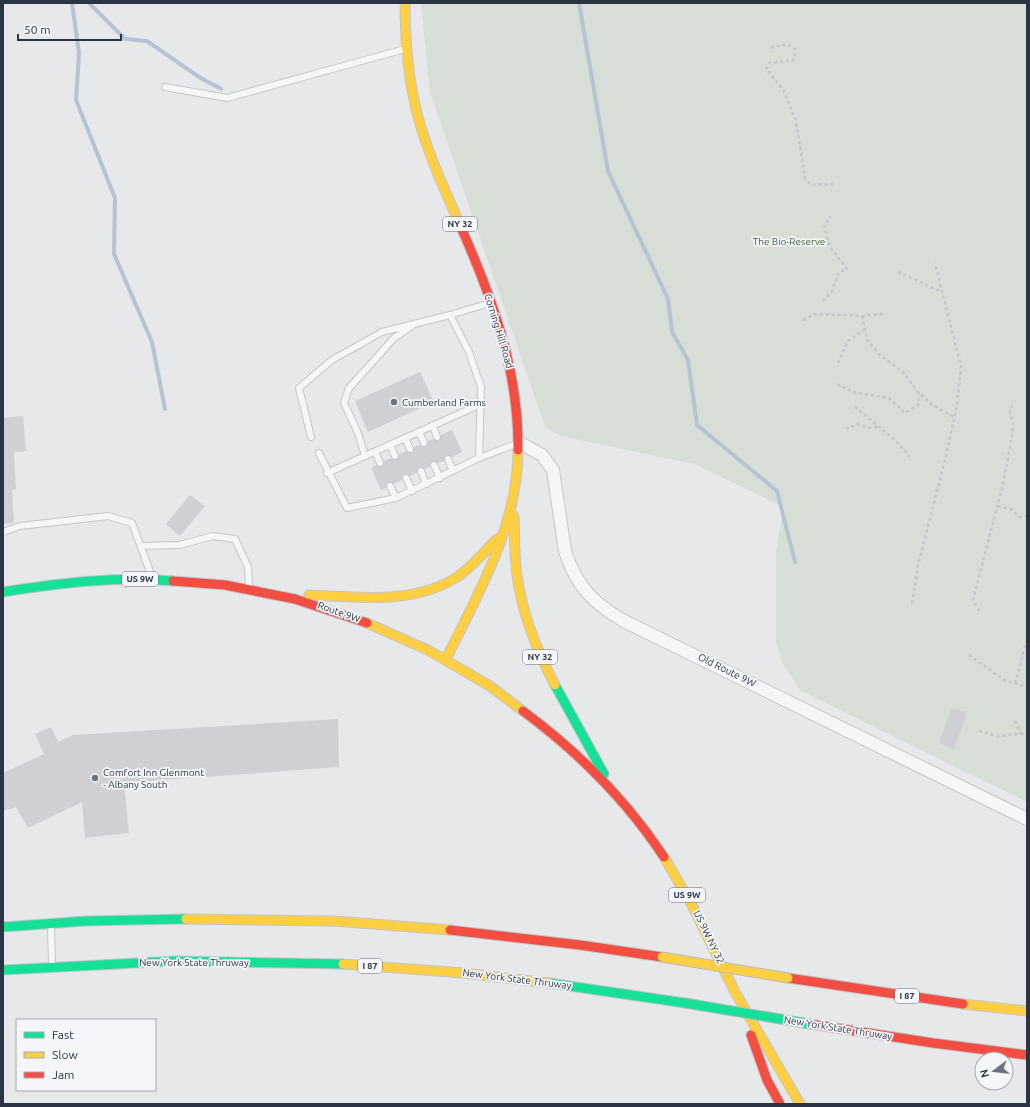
<svg xmlns="http://www.w3.org/2000/svg" width="1030" height="1107" font-family="Ubuntu,sans-serif">
  <style>
    .green { fill: #d6ded6 }
    .lines { fill: none; stroke-linecap: round; stroke-linejoin: round }
    .stream { stroke: #b4c4d5; stroke-width: 4 }
    .building { fill: #ced0d3 }
    .lane-casing { stroke: #c4c6c8; stroke-width: 8 }
    .street-casing { stroke: #c4c6c8; stroke-width: 14 }
    .fast-casing { stroke: #c2c5c8; stroke-width: 11 }
    .slow-casing { stroke: #c2c5c8; stroke-width: 11 }
    .jam-casing { stroke: #c2c5c8; stroke-width: 11 }
    .path { stroke: #c5c6ca; stroke-width: 2.5; stroke-dasharray: 3 3; stroke-linecap: butt }
    .lane { stroke: #f5f6f7; stroke-width: 6 }
    .street { stroke: #f5f6f7; stroke-width: 12 }
    .fast { stroke: #16e098; stroke-width: 9 }
    .slow { stroke: #ffcf43; stroke-width: 9 }
    .jam { stroke: #f24e42; stroke-width: 9 }
    .fast-bridge-casing { stroke: #b8bbbf; stroke-width: 11; stroke-linecap: butt }
    .slow-bridge-casing { stroke: #b8bbbf; stroke-width: 11; stroke-linecap: butt }
    .fast-bridge { stroke: #16e098; stroke-width: 9 }
    .slow-bridge { stroke: #ffcf43; stroke-width: 9 }
    .poi-dot { fill: #6c737f; stroke: #f4f6f9; stroke-width: 1.5 }
    .labels { text-anchor: middle; dominant-baseline: central; stroke-width: 3.5; stroke-linejoin: round; paint-order: stroke }
    .shield { fill: #f4f6f9; stroke: #676e7b; stroke-width: 1 }
    .shield-label { font-size: 9px; font-weight: bold; fill: #2b3445 }
    .park-label { font-size: 10px; fill: #3f6138; stroke: #f4f6f9 }
    .street-label { font-size: 10px; fill: #2b3445; stroke: #f4f6f9 }
    .poi-label { font-size: 10px; fill: #2b3445; stroke: #f4f6f9; text-anchor: start }
  </style>
  <rect width="100%" height="100%" fill="#e6e8ea"/>
  <polygon class="green" points="421,3 1027,3 1027,802 801,691 783,664 776,644 776,550 784,507 694,464 561,436 545,427 430,92"/>
  <g class="lines">
    <g class="stream">
      <polyline points="72,3 79,53 76,100 115,198 114,254 152,342 165,409"/>
      <polyline points="89,3 125,39 147,41 199,77 221,89"/>
      <polyline points="579,3 608,171 668,299 672,332 688,360 697,425 777,491 795,562"/>
    </g>
  </g>
  <g class="building">
    <polygon points="420,372 434,402 368,432 355,401"/>
    <polygon points="23,416 26,451 14,452 16,489 12,490 14,523 3,524 3,418"/>
    <polygon points="452,430 462,452 452,457 446,455 444,461 438,463 435,461 432,461 430,467 425,469 419,467 417,473 410,476 407,474 404,474 402,480 394,484 388,482 386,488 381,490 371,468 376,465 382,467 384,461 391,458 397,460 399,454 406,451 412,453 414,447 420,445 423,447 426,447 428,441 433,439 439,441 441,435"/>
    <polygon points="190,495 205,506 180,536 166,524"/>
    <polygon points="952,708 967,712 954,750 939,743"/>
    <polygon points="338,719 339,767 124,783 129,833 85,838 82,802 28,828 16,807 3,811 3,773 44,754 35,734 51,727 58,742 73,735"/>
  </g>
  <g class="lines">
    <defs>
      <g id="lane">
        <polyline points="165,87 227,98 405,49"/>
        <polyline points="450,315 469,352 481,387 479,458"/>
        <polyline points="433,426 437,437"/>
        <polyline points="419,432 424,443"/>
        <polyline points="311,437 299,388 332,360 382,332 450,315 490,303"/>
        <polyline points="405,438 410,449"/>
        <polyline points="390,445 395,456"/>
        <polyline points="375,452 380,463"/>
        <polyline points="319,453 347,508 396,498 479,458 516,444"/>
        <polyline points="365,456 358,433 344,403 349,388 369,366 394,338 412,326"/>
        <polyline points="448,459 453,471"/>
        <polyline points="434,465 440,478"/>
        <polyline points="421,471 426,484"/>
        <polyline points="327,473 481,404"/>
        <polyline points="406,478 412,491"/>
        <polyline points="390,486 396,498"/>
        <polyline points="3,532 20,526 108,516 132,523 152,577"/>
        <polyline points="141,546 179,545 213,536 235,539 248,567 249,588"/>
        <polyline points="51,928 52,963"/>
      </g>
      <path id="street" d="M520,443L542,455L553,470L565,551C576,586 593,603 624,621L1027,819"/>
      <g id="fast">
        <path d="M3,592C60,583 116,576 173,581"/>
        <polyline points="555,685 604,774"/>
        <polyline points="3,927 86,921 186,919"/>
        <polyline points="3,970 176,961 343,964"/>
        <polyline points="549,983 685,1003"/>
      </g>
      <g id="slow">
        <path d="M405,3C405,40 408,77 417,113C427,152 444,188 460,225"/>
        <path d="M514,516C515,536 514,555 517,575C522,613 537,651 555,685"/>
        <path d="M309,595C357,597 414,605 457,577C472,567 484,552 497,539"/>
        <polyline points="367,623 428,650 490,686 523,711"/>
        <path d="M446,659C479,592 518,526 518,450"/>
        <polyline points="664,857 692,905 735,992 800,1104"/>
        <polyline points="186,919 334,921 450,930"/>
        <polyline points="343,964 463,973 549,983"/>
        <polyline points="963,1004 1027,1011"/>
      </g>
      <g id="jam">
        <path d="M460,225C492,297 519,370 518,450"/>
        <polyline points="173,581 225,585 295,599 367,623"/>
        <path d="M523,711C577,751 627,801 664,857"/>
        <polyline points="450,930 580,945 662,957"/>
        <polyline points="788,978 963,1004"/>
        <polyline points="810,1024 933,1043 1027,1055"/>
        <polyline points="751,1035 767,1080 780,1104"/>
      </g>
    </defs>
    <use href="#lane" class="lane-casing"/>
    <use href="#street" class="street-casing"/>
    <use href="#fast" class="fast-casing"/>
    <use href="#slow" class="slow-casing"/>
    <use href="#jam" class="jam-casing"/>
    <g class="path">
      <polyline points="771,48 787,44 795,49 794,60 769,63 766,69 783,89 796,121 805,178 811,185 836,184"/>
      <polyline points="898,272 942,292"/>
      <polyline points="823,301 832,291 839,272 847,269 830,247 824,226 831,216"/>
      <polyline points="862,316 867,340 880,355 904,373 918,392 931,404 954,417"/>
      <polyline points="803,320 816,314 862,316 883,314"/>
      <polyline points="838,363 848,341 865,329"/>
      <polyline points="837,384 853,392 889,398 905,413 919,404 918,392"/>
      <polyline points="855,407 895,440 910,457"/>
      <polyline points="846,429 858,424 868,428 879,427"/>
      <polyline points="998,506 1012,510 1019,517 1027,516"/>
      <polyline points="912,603 918,565 946,456 957,405 961,366 935,263"/>
      <polyline points="979,611 973,600 1003,484 1012,435 1013,423 1010,411 1014,402"/>
      <polyline points="969,655 1004,680 1027,687"/>
      <polyline points="1015,683 1027,639"/>
      <polyline points="1015,721 1021,734"/>
      <polyline points="979,731 997,736 1027,733"/>
    </g>
    <use href="#lane" class="lane"/>
    <use href="#street" class="street"/>
    <use href="#fast" class="fast"/>
    <use href="#slow" class="slow"/>
    <use href="#jam" class="jam"/>
    <defs>
      <polyline id="fast-bridge" points="685,1003 810,1024"/>
      <polyline id="slow-bridge" points="662,957 788,978"/>
    </defs>
    <use href="#fast-bridge" class="fast-bridge-casing"/>
    <use href="#slow-bridge" class="slow-bridge-casing"/>
    <use href="#fast-bridge" class="fast-bridge"/>
    <use href="#slow-bridge" class="slow-bridge"/>
  </g>
  <g class="poi-dot">
    <circle cx="394" cy="402" r="4"/>
    <circle cx="95" cy="778" r="4"/>
  </g>
  <g class="labels">
    <g class="shield">
      <rect x="443" y="217" width="34" height="14" rx="3"/>
      <rect x="122" y="572" width="36" height="14" rx="3"/>
      <rect x="523" y="650" width="34" height="14" rx="3"/>
      <rect x="669" y="888" width="36" height="14" rx="3"/>
      <rect x="358" y="959" width="24" height="14" rx="3"/>
      <rect x="895" y="989" width="24" height="14" rx="3"/>
    </g>
    <g class="shield-label">
      <text x="460" y="224">NY 32</text>
      <text x="140" y="579">US 9W</text>
      <text x="540" y="657">NY 32</text>
      <text x="687" y="895">US 9W</text>
      <text x="370" y="966">I 87</text>
      <text x="907" y="996">I 87</text>
    </g>
    <g class="park-label">
      <text x="789" y="241">The Bio-Reserve</text>
    </g>
    <g class="street-label">
      <text transform="translate(499 331) rotate(73)">Corning Hill Road</text>
      <text transform="translate(339 612) rotate(19)">Route 9W</text>
      <text transform="translate(727 670) rotate(26)">Old Route 9W</text>
      <text transform="translate(709 937) rotate(64)">US 9W NY 32</text>
      <text x="194" y="962">New York State Thruway</text>
      <text transform="translate(517 979) rotate(7)">New York State Thruway</text>
      <text transform="translate(838 1028) rotate(9)">New York State Thruway</text>
    </g>
    <g class="poi-label">
      <text x="402" y="402">Cumberland Farms</text>
      <text x="103" y="772">Comfort Inn Glenmont<tspan x="103" dy="12">- Albany South</tspan></text>
    </g>
  </g>
  <rect width="1030" height="1107" fill="none" stroke="#2b3445" stroke-width="8"/>
  <rect x="16" y="1019" width="140" height="72" fill="#f4f6f9" stroke="#a4a8b1"/>
  <rect x="24" y="1032" width="20" height="6" fill="#16e098" stroke="#a4a8b1"/>
  <text x="52" y="1039" font-size="12" fill="#2b3445">Fast</text>
  <rect x="24" y="1052" width="20" height="6" fill="#ffcf43" stroke="#a4a8b1"/>
  <text x="52" y="1059" font-size="12" fill="#2b3445">Slow</text>
  <rect x="24" y="1072" width="20" height="6" fill="#f24e42" stroke="#a4a8b1"/>
  <text x="52" y="1079" font-size="12" fill="#2b3445">Jam</text>
  <g transform="translate(994 1071) rotate(255)"><circle r="19" fill="#f4f6f9" stroke="#a4a8b1"/>
  <path d="M0-3L7 15L0 10L-7 15Z" fill="#6c737f"/>
  <text y="-6" font-size="11" font-weight="bold" text-anchor="middle" fill="#2b3445">N</text>
  </g>
  <path d="M18 34v6h103v-6" fill="none" stroke="#2b3445" stroke-width="2"/>
  <text x="24" y="34" font-size="12" fill="#2b3445" stroke="#f4f6f9" stroke-width="3" paint-order="stroke">50 m</text>
</svg>
